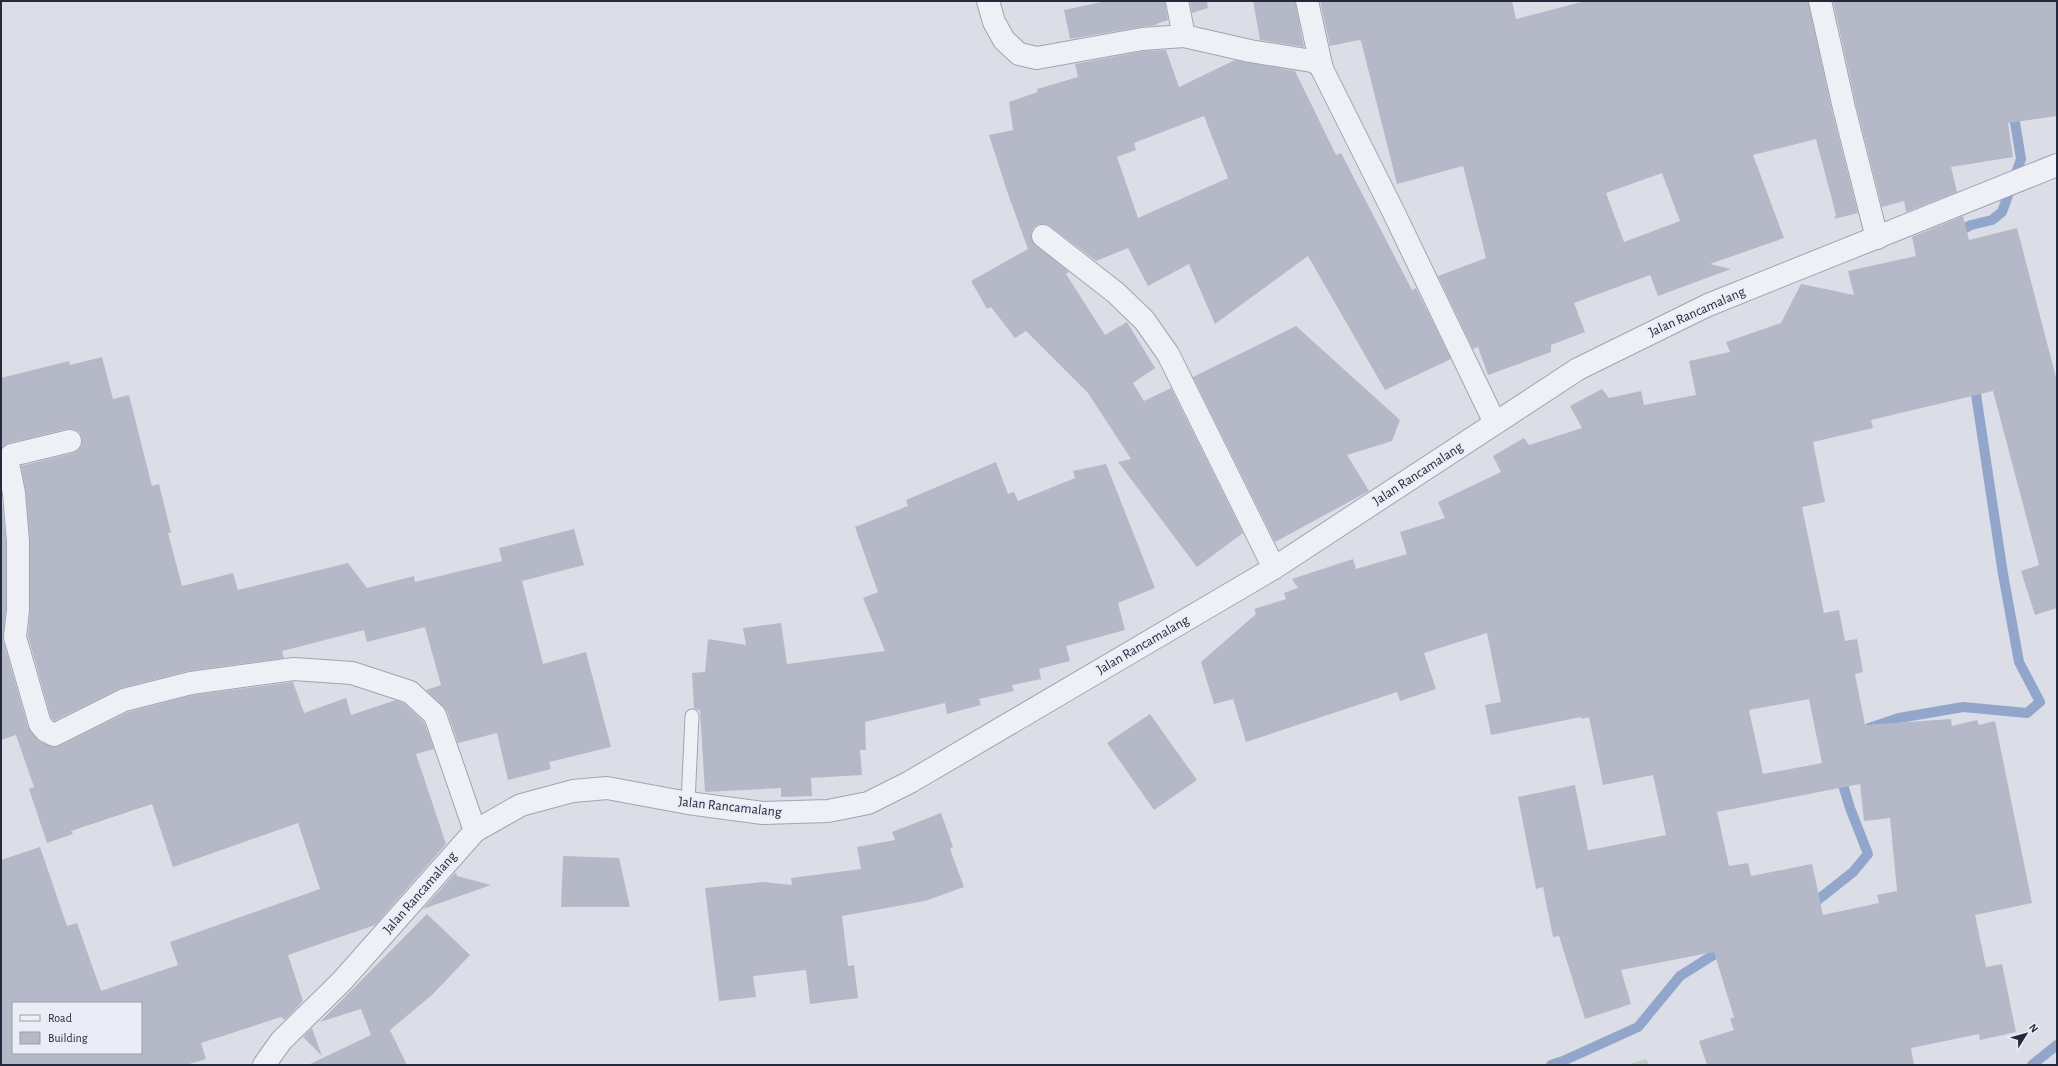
<svg xmlns="http://www.w3.org/2000/svg" width="2058" height="1066" font-family="'Alegreya Sans',sans-serif">
  <style>
    .green { fill: #bed2bb }
    .lines { fill: none; stroke-linecap: round; stroke-linejoin: round }
    .stream { stroke: #92a6cb; stroke-width: 10 }
    .building { fill: #b5b9c7; fill-rule: evenodd }
    .lane-casing { stroke: #a0a4b1; stroke-width: 15 }
    .street-casing { stroke: #a0a4b1; stroke-width: 24 }
    .lane { stroke: #eef0f5; stroke-width: 13 }
    .street { stroke: #eef0f5; stroke-width: 22 }
    .labels { text-anchor: middle; dominant-baseline: central; stroke-width: 4; stroke-linejoin: round; paint-order: stroke }
    .street-label { font-size: 14px; fill: #242a3e; stroke: #eaedf5 }
  </style>
  <rect width="100%" height="100%" fill="#dbdee7"/>
  <polygon class="green" points="1646,1059 1649,1065 1627,1065"/>
  <g class="lines">
    <g class="stream">
      <polyline points="1954,234 1971,225 1992,220 2002,212 2021,159 2013,110"/>
      <polyline points="1869,728 1899,718 1963,707 2027,713 2040,702 2019,662 2003,574 1974,381"/>
      <polyline points="1810,906 1853,872 1868,854 1850,808 1840,775"/>
      <polyline points="1551,1065 1563,1061 1638,1027 1680,976 1726,947"/>
      <polyline points="2032,1065 2057,1045"/>
    </g>
  </g>
  <g class="building">
    <polygon points="1106,1 1165,1 1168,20 1156,24 1157,25 1140,27 1070,39 1064,10"/>
    <polygon points="1190,1 1207,1 1208,8 1192,13"/>
    <polygon points="1253,1 1295,1 1304,47 1260,40"/>
    <path d="M1320,1H1512L1516,19L1585,1H1808L1832,111L1858,213L1834,219L1836,215L1816,139L1753,155L1784,238L1710,264L1731,269L1658,296L1650,275L1574,303L1585,332L1551,345V352L1488,375L1478,347L1473,349L1438,276L1486,258L1463,166L1397,184L1361,41L1359,40L1330,46ZM1662,173L1680,221L1624,242L1606,193Z"/>
    <polygon points="1833,1 2057,1 2057,116 2008,123 2013,157 1951,167 1957,192 1906,212 1904,201 1882,207 1856,105"/>
    <path d="M1166,50L1179,87L1235,60L1295,71L1336,155L1341,153L1412,290L1416,288L1451,359L1385,390L1308,256L1215,324L1189,264L1148,286L1128,248L1096,261L1050,226L1044,224H1039L1033,228L1031,235L1032,241L1069,272L1066,274L1105,335L1127,322L1155,368L1133,383L1144,401L1171,388L1243,533L1197,567L1118,462L1131,459L1088,393L1026,331L1015,338L991,307L987,309L971,281L1028,249L1008,194L989,135L1013,130L1009,102L1038,92L1037,89L1078,77L1075,64L1144,51ZM1204,116L1228,178L1138,218L1117,157L1136,150L1134,143Z"/>
    <path d="M1963,216L1969,240L2017,228L2057,381V608L2035,615L2021,571L2039,565L1993,391L1871,420L1873,428L1813,442L1825,502L1802,507L1824,613L1839,610L1845,641L1857,639L1863,672L1855,674L1865,725L1951,719L1952,726L1977,720L1979,725L1995,721L2032,903L1975,915L1986,967L2002,964L2016,1032L1980,1040L1979,1034L1911,1048L1914,1065H1707L1699,1041L1734,1030L1730,1019L1734,1017L1714,952L1621,970L1631,1004L1585,1019L1559,936L1553,937L1543,887L1536,889L1518,797L1575,785L1588,850L1600,848L1666,835L1653,775L1603,785L1589,717L1581,719V717L1491,735L1485,705L1501,702L1487,633L1424,653L1436,689L1400,701L1397,692L1246,742L1233,699L1214,704L1201,662L1256,614L1254,609L1286,599L1284,593L1298,588L1292,579L1353,559L1356,569L1407,554L1400,532L1445,518L1438,502L1501,472L1493,456L1524,438L1529,445L1582,428L1570,406L1602,389L1609,398L1641,391L1644,405L1696,395L1689,361L1730,352L1726,342L1781,323L1801,284L1854,295L1848,271L1916,256L1912,237ZM1809,699L1822,763L1763,774L1749,710ZM1860,784L1864,821L1890,818L1897,891L1877,895L1879,903L1823,915L1812,864L1751,876L1748,863L1729,866L1717,812Z"/>
    <polygon points="1296,326 1400,420 1392,441 1347,455 1369,491 1275,542 1193,377"/>
    <polygon points="102,357 113,399 129,395 152,486 159,484 171,533 168,533 182,586 233,573 238,590 348,563 367,588 414,576 415,582 502,561 499,548 574,529 584,565 522,581 543,664 586,652 611,747 549,762 551,769 508,780 497,733 458,743 447,711 426,690 441,685 425,627 367,642 364,630 282,651 284,658 188,671 121,688 54,721 51,718 28,636 30,610 30,541 26,492 21,466 73,453 78,450 82,445 82,438 79,432 73,429 67,429 9,443 1,448 1,378 69,361 70,365"/>
    <polygon points="996,462 1008,494 1014,492 1018,501 1075,478 1073,471 1106,464 1155,588 1118,603 1125,630 1066,646 1070,661 1039,669 1041,679 1012,685 1014,691 979,699 981,705 947,714 945,703 865,722 866,750 860,750 862,775 811,778 812,796 781,797 781,788 705,792 700,710 694,709 692,673 705,672 708,639 746,645 743,628 781,623 787,664 885,651 863,598 878,592 855,527 908,506 906,500"/>
    <path d="M1,492L6,542V609L3,640L28,727L40,742L54,747L59,746L128,712L193,695L293,682L304,713L346,698L351,715L396,700L404,703L424,722L434,749L416,754L446,844L375,925L288,955L303,1001L285,1020L281,1017L201,1043L206,1059L186,1065H1V860L40,847L67,926L77,923L101,991L178,965L170,942L320,889L298,823L173,867L152,804L71,831L73,834L47,843L29,789L34,787L16,735L1,740ZM13,1003H141V1053H13Z"/>
    <polygon points="1150,714 1197,780 1154,810 1107,743"/>
    <polygon points="941,813 953,847 950,849 964,887 925,901 842,916 848,966 854,965 858,998 810,1004 806,970 753,976 756,997 719,1001 705,888 763,882 792,885 791,878 861,869 857,847 895,840 892,832"/>
    <polygon points="563,856 619,858 630,907 561,907"/>
    <polygon points="456,872 457,876 491,885 423,909"/>
    <polygon points="427,914 470,955 433,994 390,1030 407,1065 308,1065 371,1035 361,1009 320,1022"/>
    <polygon points="312,1028 322,1056 303,1037"/>
  </g>
  <g class="lines">
    <defs>
      <polyline id="lane" points="688,803 692,716"/>
      <g id="street">
        <polyline points="988,1 994,22 1004,40 1019,54 1037,58 1142,39 1184,36 1250,51 1312,61 1320,65 1393,211 1495,423"/>
        <polyline points="1177,1 1184,36"/>
        <polyline points="1307,1 1322,69"/>
        <polyline points="1820,1 1844,108 1877,238"/>
        <polyline points="1043,236 1116,293 1144,320 1168,354 1274,568"/>
        <polyline points="70,441 12,455 7,459 14,493 18,541 18,610 15,637 40,724 46,731 54,735 124,700 191,683 294,669 352,673 410,692 435,715 475,831"/>
        <polyline points="264,1065 281,1041 342,981 475,831 521,805 573,791 607,788 688,803 763,813 828,811 868,803 910,782 1274,568 1578,369 1708,305 2057,165"/>
      </g>
    </defs>
    <use href="#lane" class="lane-casing"/>
    <use href="#street" class="street-casing"/>
    <use href="#lane" class="lane"/>
    <use href="#street" class="street"/>
  </g>
  <g class="labels">
    <g class="street-label">
      <text transform="translate(1697 312) rotate(-24)">Jalan Rancamalang</text>
      <text transform="translate(1418 474) rotate(-33)">Jalan Rancamalang</text>
      <text transform="translate(1143 645) rotate(-30)">Jalan Rancamalang</text>
      <text transform="translate(730 807) rotate(6)">Jalan Rancamalang</text>
      <text transform="translate(420 893) rotate(-49)">Jalan Rancamalang</text>
    </g>
  </g>
  <rect width="2058" height="1066" fill="none" stroke="#242a3e" stroke-width="4"/>
  <rect x="12" y="1002" width="130" height="52" fill="#eaedf5" stroke="#9b9fac"/>
  <rect x="20" y="1015" width="20" height="6" fill="#eef0f5" stroke="#9b9fac"/>
  <text x="48" y="1022" font-size="12" fill="#242a3e">Road</text>
  <rect x="20" y="1032" width="20" height="12" fill="#b5b9c7" stroke="#9b9fac"/>
  <text x="48" y="1042" font-size="12" fill="#242a3e">Building</text>
  <g transform="translate(2026 1034) rotate(53)" stroke="#eaedf5" stroke-width="3" paint-order="stroke">
  <path d="M0-3L7 15L0 10L-7 15Z" fill="#242a3e"/>
  <text y="-6" font-size="11" font-weight="bold" text-anchor="middle" fill="#242a3e">N</text>
  </g>
</svg>
